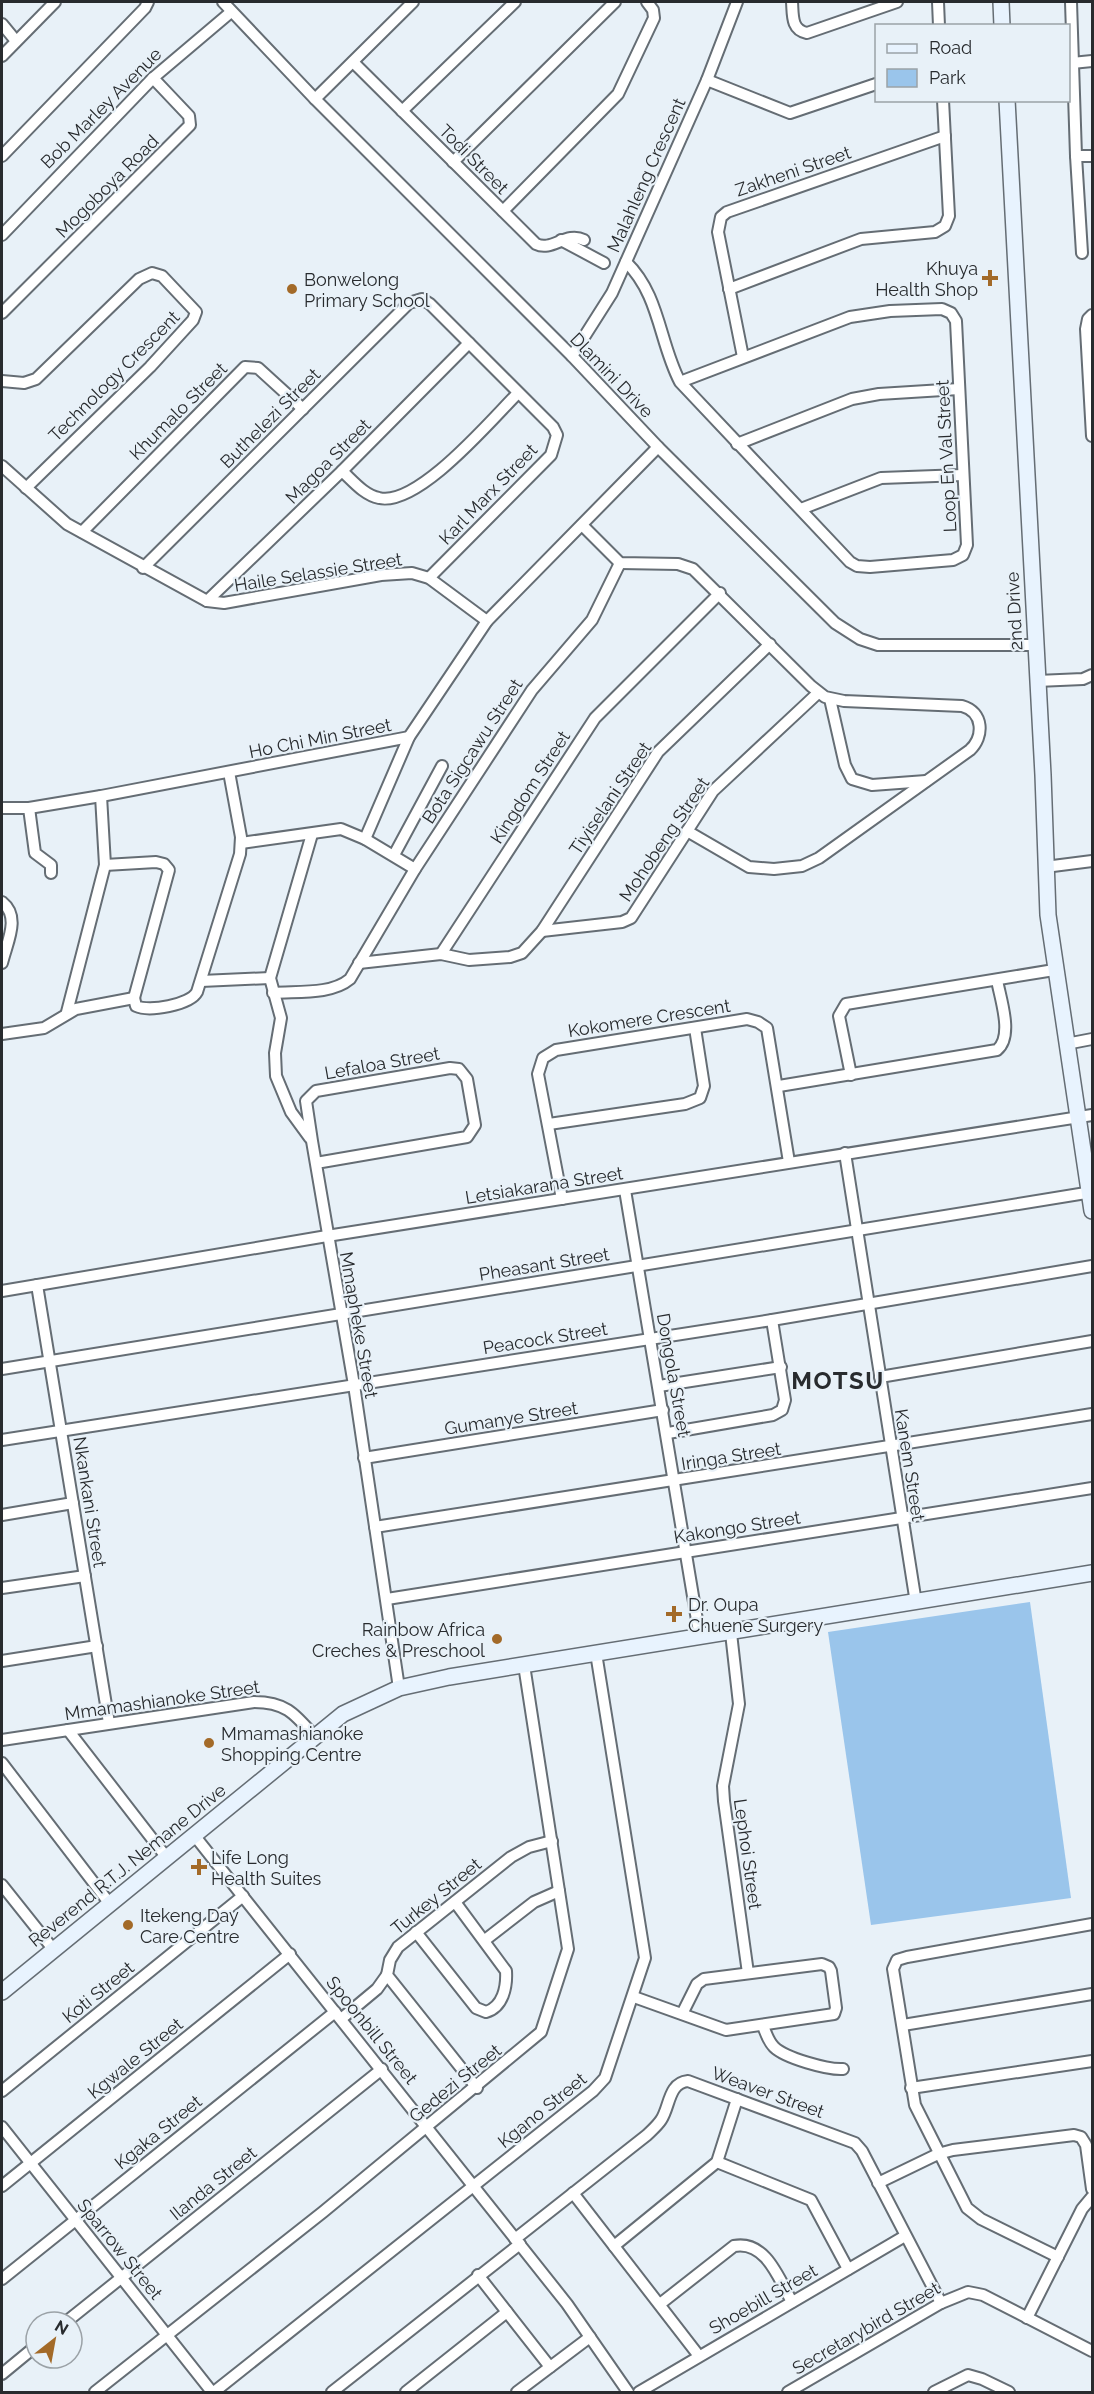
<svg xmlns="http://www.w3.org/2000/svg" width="1094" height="2394" font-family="Raleway,sans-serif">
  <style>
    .green { fill: #9ac5eb }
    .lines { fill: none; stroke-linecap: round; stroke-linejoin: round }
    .street-casing { stroke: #656d74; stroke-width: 14 }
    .secondary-casing { stroke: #656d74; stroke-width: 18 }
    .street { stroke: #fff; stroke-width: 10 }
    .secondary { stroke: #e8f3fe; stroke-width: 15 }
    .poi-dot { fill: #a36a28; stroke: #e8f1f8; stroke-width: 2 }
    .labels { text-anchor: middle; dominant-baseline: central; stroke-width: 4.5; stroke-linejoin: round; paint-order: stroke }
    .street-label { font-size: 18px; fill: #282b2e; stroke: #e8f1f8 }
    .poi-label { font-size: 18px; fill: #282b2e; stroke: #e8f1f8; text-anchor: start }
    .district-label { font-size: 24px; font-weight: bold; letter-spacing: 1.5px; fill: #282b2e; stroke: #e8f1f8 }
  </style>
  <rect width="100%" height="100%" fill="#e8f1f8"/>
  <polygon class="green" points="1030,1602 1071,1898 871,1925 828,1632"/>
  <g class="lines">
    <defs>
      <g id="street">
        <polyline points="223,2 315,99 572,356 658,447 835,623 860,639 878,645 1035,645"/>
        <path d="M792,2C793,15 791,30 807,33L897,2"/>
        <polyline points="938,2 939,26"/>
        <polyline points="1071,2 1076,156 1082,253"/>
        <polyline points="2,24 16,41"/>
        <polyline points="2,56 55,2"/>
        <path d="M353,62L536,244C552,252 566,231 584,240"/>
        <polyline points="1072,63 1092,61"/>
        <polyline points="707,80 790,113 876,84"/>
        <polyline points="315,99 413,2"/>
        <polyline points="402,111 515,2"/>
        <polyline points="2,156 145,8 148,2"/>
        <polyline points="1076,156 1092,156"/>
        <polyline points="453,162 615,2"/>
        <polyline points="503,211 618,94 654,18 653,10 647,2"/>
        <polyline points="2,235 153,78 231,12"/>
        <polyline points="561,240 604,263"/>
        <path d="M626,262C660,295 659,342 680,382L850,562L857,566L870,567L953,560L963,555L967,545L956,321L951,313L942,309L890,311L850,317L680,382"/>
        <polyline points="729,289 861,239 935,232 945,226 949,216 943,100"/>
        <polyline points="2,313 190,125 189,116 153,78"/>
        <polyline points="1092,315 1088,319 1086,329 1092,436"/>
        <polyline points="572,356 612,293 707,80 737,2"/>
        <polyline points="743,357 718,232 721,217 727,212 945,136"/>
        <polyline points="2,381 24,383 36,379 139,279 152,273 162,276 196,312 193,320 150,367 26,488"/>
        <polyline points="737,444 852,399 879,394 959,389"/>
        <polyline points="2,466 67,524 207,601 224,603 381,575 412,573 429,578 487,621"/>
        <path d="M342,471C353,481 364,495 379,498C418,507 491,420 518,393"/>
        <polyline points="801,509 881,478 963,475"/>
        <path d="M582,525L620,563L678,564L693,569L811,686L825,697L844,701L962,706C984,712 984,737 970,750L819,858L802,866L774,869L749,867L687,831"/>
        <polyline points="82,532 245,367 258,368 303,409"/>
        <polyline points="143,568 409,303 422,299 430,304 553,427 557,435 551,455 429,578"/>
        <polyline points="207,601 342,471 469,343"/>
        <polyline points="1037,681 1083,679 1092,675"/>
        <polyline points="830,699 845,765 852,779 872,785 926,781"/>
        <polyline points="2,808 29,808 101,796 409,737"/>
        <polyline points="29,808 35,853 51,865 51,873"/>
        <polyline points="365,839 409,737 487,621 658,447"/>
        <polyline points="241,843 341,829 365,839 415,869"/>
        <polyline points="394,855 442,766"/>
        <polyline points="105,865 156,862 164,864 169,870 134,998"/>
        <polyline points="1045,867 1092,861"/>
        <path d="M2,902C21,917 7,942 2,963"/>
        <polyline points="542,931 622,922 631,918 713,791 818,693"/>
        <polyline points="441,954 595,718 720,593"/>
        <polyline points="359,963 441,954 469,960 510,957 522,953 542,931 658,752 770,644"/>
        <polyline points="201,981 270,978"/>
        <path d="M273,993C297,991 331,995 350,979L415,869L532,690L592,620L620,563"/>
        <path d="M134,998L136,1006C149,1012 190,1005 197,992L240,854L241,837L229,772"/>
        <polyline points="67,1012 105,865 101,796"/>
        <polyline points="2,1034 44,1028 76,1009 134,998"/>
        <polyline points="1066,1044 1092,1039"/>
        <polyline points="851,1075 839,1016 846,1004 1054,970"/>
        <path d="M779,1086L997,1050C1014,1036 1000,998 997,980"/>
        <polyline points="549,1124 685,1104 700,1098 704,1086 695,1028"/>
        <polyline points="310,1138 291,1112 276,1076 275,1053 281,1018 270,978 312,834"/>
        <polyline points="845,1153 916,1603"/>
        <polyline points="316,1163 467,1137 475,1125 467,1079 459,1069 450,1068 316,1091 306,1101 312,1141 354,1385 399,1688"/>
        <polyline points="625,1190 700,1638"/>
        <polyline points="562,1199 538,1074 543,1058 556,1050 747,1019 758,1022 767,1028 789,1162"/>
        <polyline points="37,1285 109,1723"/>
        <polyline points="2,1291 327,1236 1092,1115"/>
        <polyline points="2,1369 1092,1192"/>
        <polyline points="880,1377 1092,1341"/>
        <polyline points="659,1386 781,1367"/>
        <polyline points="668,1433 773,1415 782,1410 785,1400 772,1320"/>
        <polyline points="2,1440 772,1320 1092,1266"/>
        <polyline points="364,1458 663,1410"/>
        <polyline points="2,1515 73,1503"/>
        <polyline points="375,1527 1092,1414"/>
        <polyline points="2,1588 85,1576"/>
        <polyline points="387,1599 1092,1488"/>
        <polyline points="731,1633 739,1704 723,1786 724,1801 748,1973"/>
        <polyline points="2,1661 97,1646"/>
        <polyline points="68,1730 167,1858"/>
        <path d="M2,1740L254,1702C286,1702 295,1714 315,1737"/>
        <polyline points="2,1763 110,1904"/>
        <polyline points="194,1835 567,2304 628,2392"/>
        <polyline points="2,1885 53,1949"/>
        <path d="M416,1932L476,2008L486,2012C503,2007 507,1987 506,1971L455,1902"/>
        <polyline points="485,1940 534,1902 559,1891"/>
        <polyline points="634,1997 726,2030 834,2014 836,2008 831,1971 829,1967 822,1964 704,1979 697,1984 682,2014"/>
        <polyline points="341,2019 377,1989 387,1975"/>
        <polyline points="903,2025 1092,1994"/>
        <path d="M763,2026C766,2033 768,2041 774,2047C785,2058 828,2070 843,2069"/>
        <polyline points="477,2088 387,1975 390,1960 398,1947 511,1857 529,1847 552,1841"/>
        <polyline points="911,2088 1092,2061"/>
        <polyline points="2,2091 243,1896"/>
        <polyline points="2,2127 212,2392"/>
        <polyline points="717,2162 811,2200 848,2269"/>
        <polyline points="878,2183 938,2154 953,2150 1074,2135 1081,2137 1086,2145 1092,2189"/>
        <polyline points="2,2186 290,1954"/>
        <polyline points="573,2193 699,2356"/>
        <path d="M515,2239L647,2135C652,2130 657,2126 661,2120C670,2107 668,2083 688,2081L855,2143L862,2151L941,2303"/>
        <polyline points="614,2246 717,2162 737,2099"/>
        <polyline points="1058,2257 981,2219 967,2208 915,2105 893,1969 897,1960 907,1957 1092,1924"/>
        <polyline points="478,2275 550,2367"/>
        <polyline points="2,2279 335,2012"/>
        <path d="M660,2304L734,2246C766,2240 779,2279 792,2302"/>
        <polyline points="1027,2318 1082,2209 1092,2197"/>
        <polyline points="66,2322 382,2069"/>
        <polyline points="2,2374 36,2346"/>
        <polyline points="95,2392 323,2212 541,2032 568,1949 524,1665"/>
        <polyline points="214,2392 593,2091 605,2078 645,1958 596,1653"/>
        <polyline points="332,2392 520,2244"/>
        <polyline points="406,2392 507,2312"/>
        <polyline points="517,2392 590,2337"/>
        <polyline points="639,2392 905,2236"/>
        <polyline points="788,2392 941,2303 968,2292 983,2295 1092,2351"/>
        <polyline points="934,2392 968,2375 982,2379 1009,2392"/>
      </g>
      <g id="secondary">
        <polyline points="1001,2 1002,26"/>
        <polyline points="1007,100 1043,775 1048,915 1092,1211"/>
        <polyline points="2,1992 343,1714 399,1688 449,1677 1092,1573"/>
      </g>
    </defs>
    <use href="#street" class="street-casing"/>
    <use href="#secondary" class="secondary-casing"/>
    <use href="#street" class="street"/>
    <use href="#secondary" class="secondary"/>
  </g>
  <g class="poi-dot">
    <path d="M987 269h6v6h6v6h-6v6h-6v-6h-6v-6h6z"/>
    <circle cx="292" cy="289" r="6"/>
    <path d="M671 1605h6v6h6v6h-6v6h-6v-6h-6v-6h6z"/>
    <circle cx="497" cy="1639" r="6"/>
    <circle cx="209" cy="1743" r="6"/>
    <path d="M196 1858h6v6h6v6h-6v6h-6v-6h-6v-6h6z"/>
    <circle cx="128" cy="1925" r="6"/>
  </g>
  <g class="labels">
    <g class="street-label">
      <text transform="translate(101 108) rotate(-45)">Bob Marley Avenue</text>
      <text transform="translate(474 159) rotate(45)">Todi Street</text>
      <text transform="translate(793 171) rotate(-19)">Zakheni Street</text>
      <text transform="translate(646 175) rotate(-66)">Malahleng Crescent</text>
      <text transform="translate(107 186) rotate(-45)">Mogoboya Road</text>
      <text transform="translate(612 375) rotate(46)">Dlamini Drive</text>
      <text transform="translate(114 376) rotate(-45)">Technology Crescent</text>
      <text transform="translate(178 411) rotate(-45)">Khumalo Street</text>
      <text transform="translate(270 418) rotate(-45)">Buthelezi Street</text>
      <text transform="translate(946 456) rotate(-93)">Loop En Val Street</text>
      <text transform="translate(328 461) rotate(-45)">Magoa Street</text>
      <text transform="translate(488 494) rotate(-46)">Karl Marx Street</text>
      <text transform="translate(318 572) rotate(-9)">Haile Selassie Street</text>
      <text transform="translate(1014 611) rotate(-93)">2nd Drive</text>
      <text transform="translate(320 738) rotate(-11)">Ho Chi Min Street</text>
      <text transform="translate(472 751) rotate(-57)">Bota Sigcawu Street</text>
      <text transform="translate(530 787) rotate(-57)">Kingdom Street</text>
      <text transform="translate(610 798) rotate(-56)">Tiyiselani Street</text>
      <text transform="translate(664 839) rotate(-56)">Mohobeng Street</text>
      <text transform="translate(649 1018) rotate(-9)">Kokomere Crescent</text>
      <text transform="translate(382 1063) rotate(-10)">Lefaloa Street</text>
      <text transform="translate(544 1185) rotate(-9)">Letsiakarana Street</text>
      <text transform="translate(544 1264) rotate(-9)">Pheasant Street</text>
      <text transform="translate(359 1325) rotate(80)">Mmapheke Street</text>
      <text transform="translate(545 1338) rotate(-9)">Peacock Street</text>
      <text transform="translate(674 1375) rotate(80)">Dongola Street</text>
      <text transform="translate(511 1418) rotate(-9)">Gumanye Street</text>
      <text transform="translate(731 1456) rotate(-9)">Iringa Street</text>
      <text transform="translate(910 1465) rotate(81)">Kanem Street</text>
      <text transform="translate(90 1502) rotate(81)">Nkankani Street</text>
      <text transform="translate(737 1527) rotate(-9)">Kakongo Street</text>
      <text transform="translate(162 1700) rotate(-8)">Mmamashianoke Street</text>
      <text transform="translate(748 1854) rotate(82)">Lephoi Street</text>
      <text transform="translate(127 1865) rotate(-39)">Reverend R.T.J. Nemane Drive</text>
      <text transform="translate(436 1896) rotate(-39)">Turkey Street</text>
      <text transform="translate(98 1992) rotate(-39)">Koti Street</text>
      <text transform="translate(372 2030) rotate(51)">Spoonbill Street</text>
      <text transform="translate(135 2058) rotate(-39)">Kgwale Street</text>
      <text transform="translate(455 2083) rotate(-39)">Gedezi Street</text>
      <text transform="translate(768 2092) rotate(20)">Weaver Street</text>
      <text transform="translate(542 2110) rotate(-39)">Kgano Street</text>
      <text transform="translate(158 2132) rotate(-39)">Kgaka Street</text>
      <text transform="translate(213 2183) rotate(-39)">Ilanda Street</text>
      <text transform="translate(120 2249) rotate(51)">Sparrow Street</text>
      <text transform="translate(763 2299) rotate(-30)">Shoebill Street</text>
      <text transform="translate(866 2328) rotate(-30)">Secretarybird Street</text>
    </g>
    <g class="poi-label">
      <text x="978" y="268" text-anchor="end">Khuya<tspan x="978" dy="21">Health Shop</tspan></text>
      <text x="304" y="279">Bonwelong<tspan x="304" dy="21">Primary School</tspan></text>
      <text x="688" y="1604">Dr. Oupa<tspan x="688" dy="21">Chuene Surgery</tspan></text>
      <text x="485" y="1629" text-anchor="end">Rainbow Africa<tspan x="485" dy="21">Creches &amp; Preschool</tspan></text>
      <text x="221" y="1733">Mmamashianoke<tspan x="221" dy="21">Shopping Centre</tspan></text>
      <text x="211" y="1857">Life Long<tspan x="211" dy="21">Health Suites</tspan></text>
      <text x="140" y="1915">Itekeng Day<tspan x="140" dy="21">Care Centre</tspan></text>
    </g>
    <g class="district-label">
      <text x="838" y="1380">MOTSU</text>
    </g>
  </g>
  <rect width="1094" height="2394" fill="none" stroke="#282b2e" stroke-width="6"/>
  <rect x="875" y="24" width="195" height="78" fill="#e8f1f8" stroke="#9ba2a7" stroke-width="1.5"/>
  <rect x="887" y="44" width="30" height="9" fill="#e8f3fe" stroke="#9ba2a7" stroke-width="1.5"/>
  <text x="929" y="54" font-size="18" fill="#282b2e">Road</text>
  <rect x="887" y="69" width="30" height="18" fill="#9ac5eb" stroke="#9ba2a7" stroke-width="1.5"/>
  <text x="929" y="84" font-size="18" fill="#282b2e">Park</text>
  <g transform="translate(54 2340) rotate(31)"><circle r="28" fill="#e8f1f8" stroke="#9ba2a7" stroke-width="1.5"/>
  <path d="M0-4.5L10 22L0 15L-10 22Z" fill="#a36a28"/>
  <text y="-9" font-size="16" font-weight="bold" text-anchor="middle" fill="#282b2e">N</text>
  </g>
</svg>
